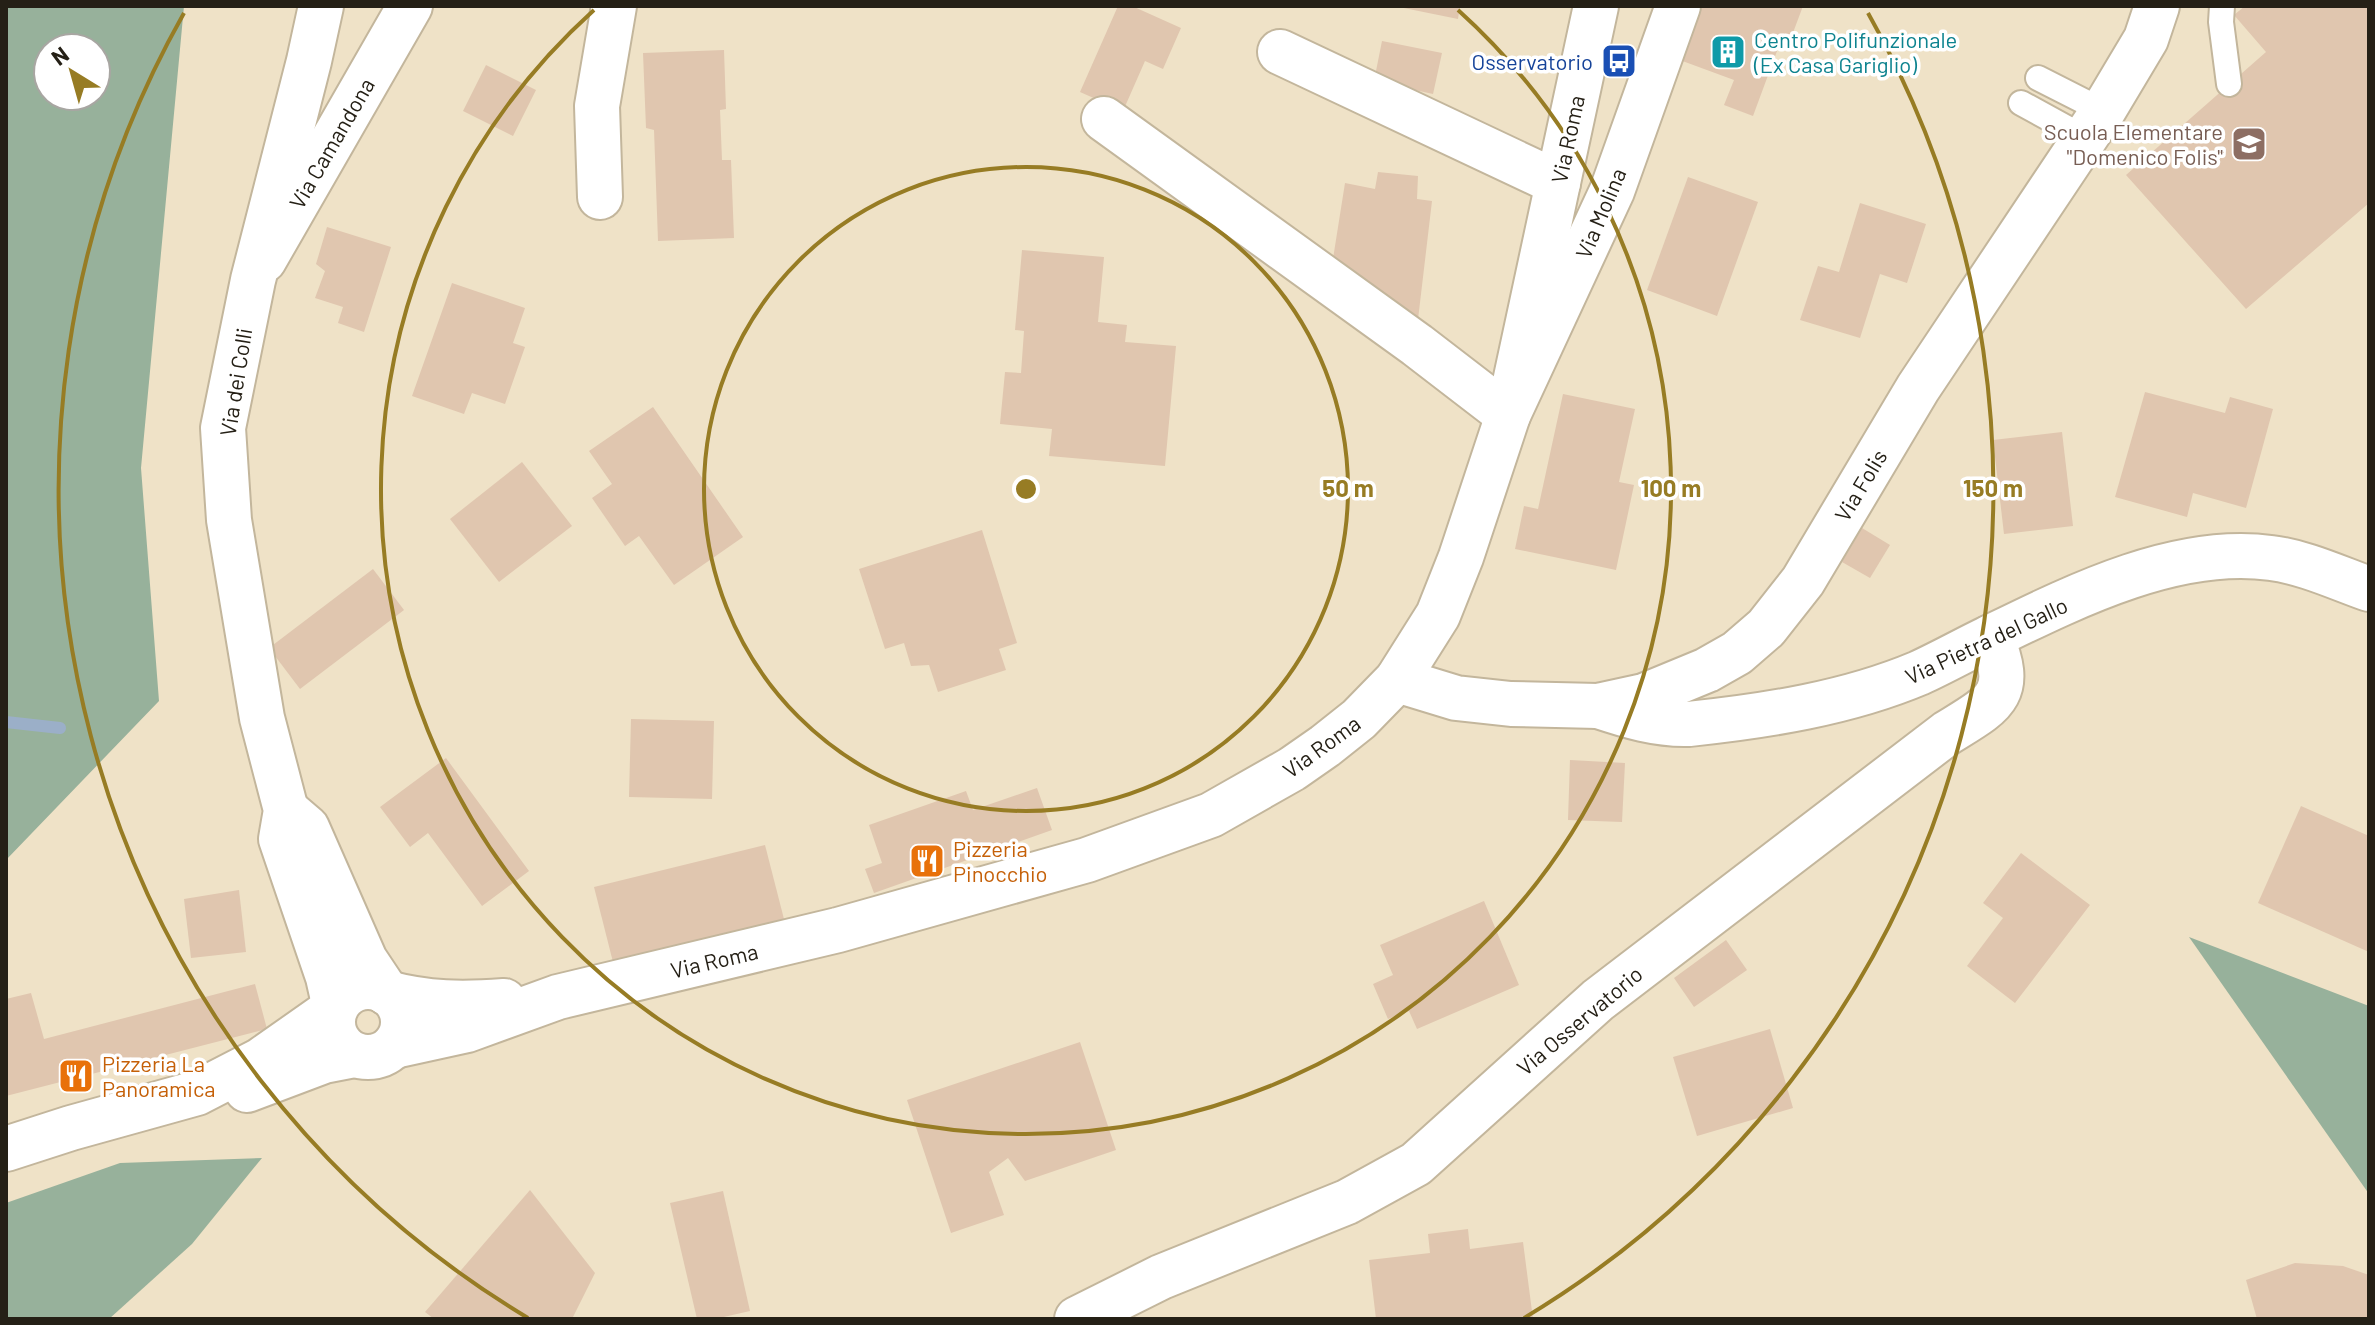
<svg xmlns="http://www.w3.org/2000/svg" width="2375" height="1325" font-family="Barlow,sans-serif">
  <style>
    .forest { fill: #97b19b; fill-rule: evenodd }
    .lines { fill: none; stroke-linecap: round; stroke-linejoin: round }
    .stream { stroke: #9bafc8; stroke-width: 12 }
    .building { fill: #e0c6af }
    .lane-casing { stroke: #c3b69c; stroke-width: 28 }
    .street-casing { stroke: #c3b69c; stroke-width: 48 }
    .secondary-casing { stroke: #c3b69c; stroke-width: 48 }
    .lane { stroke: #fff; stroke-width: 24 }
    .street { stroke: #fff; stroke-width: 44 }
    .secondary { stroke: #fff; stroke-width: 44 }
    .ring { fill: none; stroke: #977c24; stroke-width: 4 }
    .labels { text-anchor: middle; dominant-baseline: central; stroke-width: 7; stroke-linejoin: round; paint-order: stroke }
    .culture-label { font-size: 22px; fill: #0d838f; stroke: #fff; text-anchor: start }
    .transit-label { font-size: 22px; fill: #164399; stroke: #fff; text-anchor: end }
    .education-label { font-size: 22px; fill: #785e54; stroke: #fff; text-anchor: end }
    .street-label { font-size: 22px; fill: #252016; stroke: #fff }
    .food-label { font-size: 22px; fill: #c56008; stroke: #fff; text-anchor: start }
    .centre { fill: #977c24; stroke: #fff; stroke-width: 4 }
    .ring-label { font-size: 24px; text-anchor: middle; font-weight: bold; fill: #977c24; stroke: #fff; stroke-width: 7; stroke-linejoin: round; paint-order: stroke }
  </style>
  <rect width="100%" height="100%" fill="#efe2c7"/>
  <g class="forest">
    <path d="M6,6H184L141,468L159,701L6,860ZM48,48H96V96H48Z"/>
    <polygon points="2189,937 2369,1006 2369,1194"/>
    <polygon points="262,1158 192,1244 109,1319 6,1319 6,1203 120,1163"/>
  </g>
  <g class="lines">
    <polyline class="stream" points="6,722 60,728"/>
  </g>
  <g class="building">
    <polygon points="1118,6 1132,6 1181,28 1163,69 1145,61 1123,111 1080,92"/>
    <polygon points="1394,6 1460,6 1458,19"/>
    <polygon points="1696,6 1803,6 1788,46 1780,43 1753,116 1724,105 1734,80 1677,59"/>
    <polygon points="2245,6 2369,6 2369,203 2246,309 2126,175 2266,52 2234,15"/>
    <polygon points="1382,41 1442,53 1433,94 1374,81"/>
    <polygon points="724,50 726,109 720,110 722,160 731,160 734,238 658,241 654,130 646,128 643,53"/>
    <polygon points="486,65 536,90 513,136 463,111"/>
    <polygon points="1378,172 1418,176 1417,199 1432,201 1417,328 1332,265 1345,183 1375,189"/>
    <polygon points="1688,177 1758,202 1717,316 1647,290"/>
    <polygon points="1860,203 1926,224 1907,283 1880,274 1860,338 1800,320 1818,266 1839,272"/>
    <polygon points="327,227 391,247 364,332 338,323 343,307 315,298 325,271 316,264"/>
    <polygon points="1022,250 1104,257 1098,322 1127,325 1125,342 1176,346 1165,466 1049,456 1052,429 1000,424 1005,372 1021,373 1024,331 1015,330"/>
    <polygon points="452,283 525,308 513,343 525,347 505,404 472,393 464,414 412,396"/>
    <polygon points="2145,392 2225,413 2230,397 2273,409 2246,508 2193,493 2187,517 2115,497"/>
    <polygon points="1563,394 1635,409 1619,482 1634,485 1616,570 1515,549 1524,506 1538,509"/>
    <polygon points="653,407 743,537 674,585 639,536 625,546 592,498 612,484 589,451"/>
    <polygon points="2062,432 2073,526 2004,534 1993,440"/>
    <polygon points="522,462 572,526 499,582 450,519"/>
    <polygon points="1862,528 1890,545 1870,578 1842,562"/>
    <polygon points="982,530 1017,643 999,649 1006,670 938,692 929,665 911,666 904,643 885,649 859,569"/>
    <polygon points="373,569 404,610 300,689 269,648"/>
    <polygon points="631,719 714,721 712,799 629,797"/>
    <polygon points="446,758 529,871 482,906 428,833 410,847 380,807"/>
    <polygon points="1570,760 1625,763 1622,822 1568,820"/>
    <polygon points="1037,788 1052,830 874,893 865,869 882,863 869,825 966,791 973,810"/>
    <polygon points="2301,806 2369,836 2369,952 2258,903"/>
    <polygon points="765,845 785,923 614,966 594,887"/>
    <polygon points="2021,853 2090,905 2015,1003 1967,966 2003,918 1983,903"/>
    <polygon points="239,890 246,952 191,958 184,899"/>
    <polygon points="1484,901 1519,985 1417,1029 1409,1011 1388,1019 1373,984 1393,975 1380,945"/>
    <polygon points="1726,940 1747,970 1694,1007 1674,978"/>
    <polygon points="255,984 267,1029 6,1096 6,999 31,993 44,1039"/>
    <polygon points="1770,1029 1793,1108 1697,1136 1673,1057"/>
    <polygon points="1080,1042 1116,1150 1025,1181 1008,1158 989,1172 1004,1215 951,1233 907,1100"/>
    <polygon points="530,1190 595,1273 572,1319 434,1319 425,1312"/>
    <polygon points="723,1191 750,1311 715,1319 697,1319 670,1203"/>
    <polygon points="1468,1229 1470,1249 1523,1242 1533,1319 1376,1319 1369,1260 1430,1253 1428,1234"/>
    <polygon points="2295,1263 2343,1266 2369,1275 2369,1319 2257,1319 2246,1280"/>
  </g>
  <g class="lines">
    <defs>
      <g id="lane">
        <polyline points="2222,6 2221,22 2229,84"/>
        <polyline points="2038,78 2103,111"/>
        <polyline points="2021,103 2085,138"/>
      </g>
      <g id="street">
        <polyline points="1280,52 1558,183"/>
        <polyline points="1104,119 1417,345 1508,415 1612,191 1678,6"/>
        <polyline points="600,197 597,106 614,6"/>
        <polyline points="264,260 410,6"/>
        <path d="M1598,706C1628,716 1657,725 1689,724C1766,716 1848,703 1919,673C1943,662 1966,649 1989,638C2073,597 2176,545 2271,558C2304,562 2338,578 2369,589"/>
        <path d="M1077,1319L1161,1277L1347,1202L1416,1164L1598,1000L1947,733C1994,704 2016,695 1991,637"/>
      </g>
      <g id="secondary">
        <polyline points="321,6 309,61 253,280 223,428 229,520 262,718 286,810 281,839 328,977 335,1008"/>
        <polyline points="1397,680 1456,698 1511,704 1598,706 1644,696 1707,670 1737,653 1766,628 1803,581 1918,388 2103,111 2146,39 2157,6"/>
        <polyline points="286,810 307,828 365,960 387,993"/>
        <circle cx="368" cy="1022" r="35"/>
        <path d="M387,993C428,1004 463,1004 504,1001"/>
        <polyline points="394,1046 467,1030 558,997 838,930 1087,860 1211,815 1292,769 1325,746 1359,719 1397,680 1438,615 1461,557 1508,415 1596,6"/>
        <polyline points="247,1090 324,1061 355,1055"/>
        <polyline points="6,1149 71,1128 197,1093 261,1060 335,1008"/>
      </g>
    </defs>
    <use href="#lane" class="lane-casing"/>
    <use href="#street" class="street-casing"/>
    <use href="#secondary" class="secondary-casing"/>
    <use href="#lane" class="lane"/>
    <use href="#street" class="street"/>
    <use href="#secondary" class="secondary"/>
  </g>
  <g class="ring">
    <circle cx="1026" cy="489" r="322"/>
    <path d="M1458 10A645 645 0 1 1 594 10"/>
    <path d="M528 1318A967 967 0 0 1 184 13M1868 13A967 967 0 0 1 1524 1318"/>
  </g>
  <defs>
    <symbol id="building-square" viewBox="-11 -11 22 22"><rect x="-9" y="-9" width="18" height="18" rx="4" fill="#0f9aa8" stroke="#fff"/><path d="M-4-6H4V6H1V3H-1V6H-4ZM-2.5-4.3h1.7v1.8h-1.7ZM.8-4.3h1.7v1.8H.8ZM-2.5-1h1.7V.8h-1.7ZM.8-1h1.7V.8H.8Z" fill="#fff"/></symbol>
    <symbol id="bus-square" viewBox="-11 -11 22 22"><rect x="-9" y="-9" width="18" height="18" rx="4" fill="#1a4fb4" stroke="#fff"/><path d="M-5-6H5V4H4V6H2V4H-2V6H-4V4H-5ZM-3.5-4V0h7V-4ZM-3.5 1.2v1.5H-2V1.2ZM2 1.2v1.5H3.5V1.2Z" fill="#fff"/></symbol>
    <symbol id="school-square" viewBox="-11 -11 22 22"><rect x="-9" y="-9" width="18" height="18" rx="4" fill="#8d6e63" stroke="#fff"/><path d="M0-5L7-2L0 1L-7-2ZM-4 1L0 2.5L4 1V4Q0 6-4 4Z" fill="#fff"/></symbol>
    <symbol id="restaurant-square" viewBox="-11 -11 22 22"><rect x="-9" y="-9" width="18" height="18" rx="4" fill="#e8710a" stroke="#fff"/><path d="M-5-6h1v4h1v-4h1v4h1v-4h1v5L-1.5 .5V6h-2V.5L-5-1ZM5-6V6H3V1.5H1.5Q1.5-4 5-6Z" fill="#fff"/></symbol>
  </defs>
  <g fill-rule="evenodd">
    <use href="#building-square" x="1708" y="32" width="40" height="40"/>
    <use href="#bus-square" x="1599" y="41" width="40" height="40"/>
    <use href="#school-square" x="2229" y="124" width="40" height="40"/>
    <use href="#restaurant-square" x="907" y="841" width="40" height="40"/>
    <use href="#restaurant-square" x="56" y="1056" width="40" height="40"/>
  </g>
  <g class="labels">
    <g class="culture-label">
      <text x="1754" y="39">Centro Polifunzionale<tspan x="1754" dy="25">(Ex Casa Gariglio)</tspan></text>
    </g>
    <g class="transit-label">
      <text x="1593" y="61">Osservatorio</text>
    </g>
    <g class="education-label">
      <text x="2223" y="131">Scuola Elementare<tspan x="2223" dy="25">"Domenico Folis"</tspan></text>
    </g>
    <g class="street-label">
      <text transform="translate(1567 139) rotate(-78)">Via Roma</text>
      <text transform="translate(331 143) rotate(-60)">Via Camandona</text>
      <text transform="translate(1600 213) rotate(-67)">Via Molina</text>
      <text transform="translate(235 382) rotate(-81)">Via dei Colli</text>
      <text transform="translate(1860 485) rotate(-59)">Via Folis</text>
      <text transform="translate(1986 640) rotate(-25)">Via Pietra del Gallo</text>
      <text transform="translate(1321 746) rotate(-36)">Via Roma</text>
      <text transform="translate(714 960) rotate(-13)">Via Roma</text>
      <text transform="translate(1579 1020) rotate(-40)">Via Osservatorio</text>
    </g>
    <g class="food-label">
      <text x="953" y="848">Pizzeria<tspan x="953" dy="25">Pinocchio</tspan></text>
      <text x="102" y="1063">Pizzeria La<tspan x="102" dy="25">Panoramica</tspan></text>
    </g>
  </g>
  <circle cx="1026" cy="489" r="12" class="centre"/>
  <g class="ring-label">
    <text x="1348" y="497">50 m</text>
    <text x="1671" y="497">100 m</text>
    <text x="1993" y="497">150 m</text>
  </g>
  <rect width="2375" height="1325" fill="none" stroke="#252016" stroke-width="16"/>
  <g transform="translate(72 72) rotate(323)"><circle r="38" fill="#ffffff" stroke="#a8a6a2" stroke-width="2"/>
  <path d="M0-6L14 30L0 20L-14 30Z" fill="#977c24"/>
  <text y="-12" font-size="22" font-weight="bold" text-anchor="middle" fill="#252016">N</text>
  </g>
</svg>
